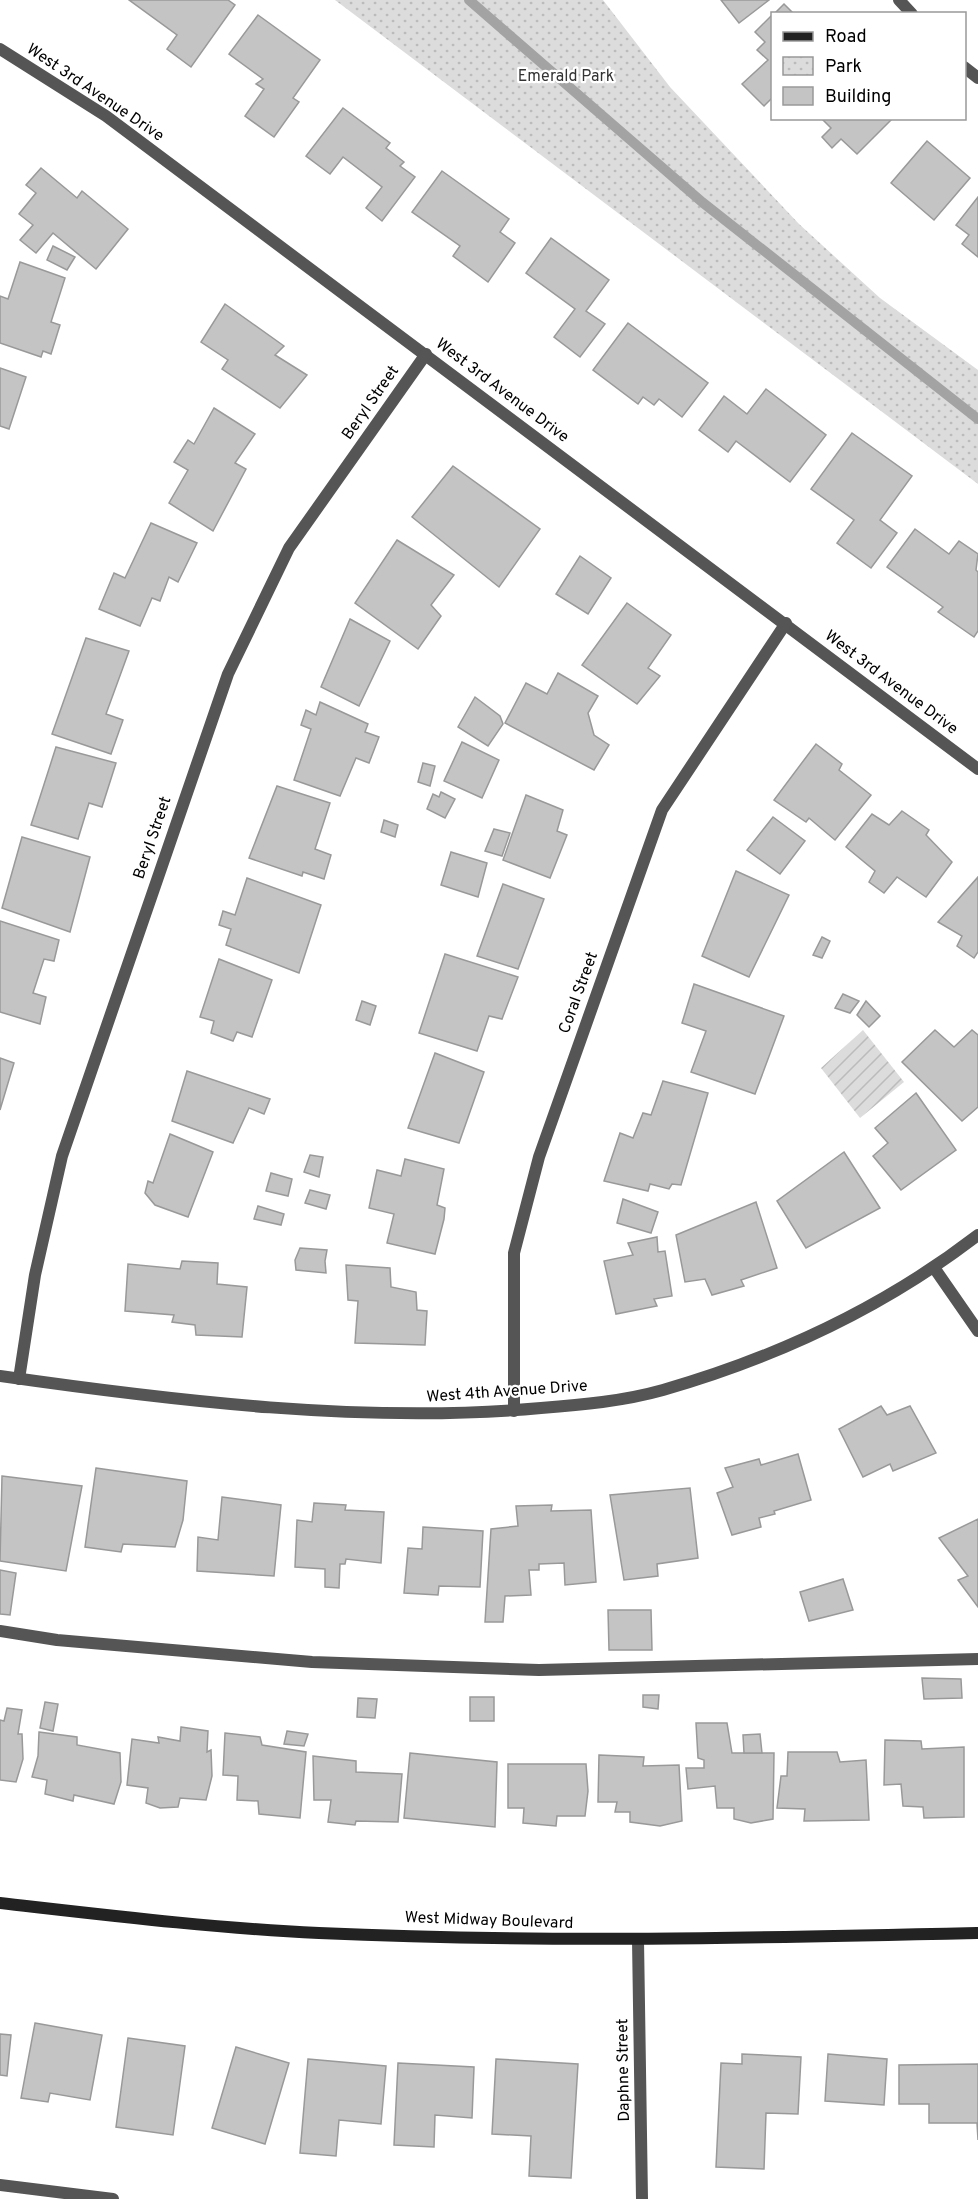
<svg xmlns="http://www.w3.org/2000/svg" width="978" height="2199" font-family="Overpass,sans-serif">
  <style>
    .park { fill: url(#park-dots) }
    .garden { fill: url(#garden-furrows) }
    .lines { fill: none; stroke-linecap: round; stroke-linejoin: round }
    .stream { stroke: #a3a3a3; stroke-width: 10 }
    .building { fill: #c4c4c4; stroke: #999; stroke-width: 1.5 }
    .lane { stroke: #555; stroke-width: 12 }
    .street { stroke: #555; stroke-width: 12 }
    .secondary { stroke: #222; stroke-width: 12 }
    .labels { text-anchor: middle; dominant-baseline: central; stroke-width: 4.5; stroke-linejoin: round; paint-order: stroke }
    .park-label { font-size: 16px; fill: #333; stroke: #fff }
    .street-label { font-size: 16px; fill: #000; stroke: #fff }
  </style>
  <defs>
    <pattern id="park-dots" width="8" height="8" patternUnits="userSpaceOnUse" patternTransform="scale(1.5)"><rect width="8" height="8" fill="#dcdcdc"/><path d="M2 2h.1M6 6h.1" fill="none" stroke="#bbb" stroke-width="1.8" stroke-linecap="round"/></pattern>
    <pattern id="garden-furrows" width="10" height="10" patternUnits="userSpaceOnUse" patternTransform="scale(1.5)"><rect width="10" height="10" fill="#dcdcdc"/><path d="M-1 1l2-2M0 10L10 0M9 11l2-2" fill="none" stroke="#bbb"/></pattern>
  </defs>
  <rect width="100%" height="100%" fill="#fff"/>
  <polygon class="park" points="335,0 603,0 670,87 799,224 880,298 978,370 978,484"/>
  <polygon class="garden" points="863,1030 904,1082 860,1118 821,1068"/>
  <g class="lines">
    <polyline class="stream" points="469,0 702,202 978,419"/>
  </g>
  <g class="building">
    <polygon points="129,0 228,0 235,5 191,67 167,49 177,35"/>
    <polygon points="721,0 769,0 739,23"/>
    <polygon points="784,4 794,14 774,14"/>
    <polygon points="258,15 320,60 293,98 299,102 274,137 245,116 264,89 256,84 263,79 229,54"/>
    <polygon points="772,15 772,98 764,106 742,84 768,60 757,50 765,42 755,32"/>
    <polygon points="343,108 390,143 386,148 404,162 400,166 415,177 382,221 366,208 382,187 343,157 330,174 306,156"/>
    <polygon points="821,118 893,118 857,154 841,139 832,148 822,137 831,128"/>
    <polygon points="927,141 970,178 934,220 891,183"/>
    <polygon points="41,168 77,198 82,191 128,229 96,269 53,233 36,253 20,240 33,225 19,214 36,193 26,185"/>
    <polygon points="442,171 509,219 500,232 515,243 488,282 453,256 460,246 412,212"/>
    <polygon points="978,197 978,257 962,244 969,235 956,225"/>
    <polygon points="551,238 609,280 586,311 605,324 580,357 554,337 575,309 526,273"/>
    <polygon points="53,246 75,257 67,270 47,260"/>
    <polygon points="20,262 65,278 51,322 60,325 51,354 43,351 41,357 0,343 0,296 8,299"/>
    <polygon points="225,304 284,346 275,355 307,375 280,408 222,369 228,360 201,342"/>
    <polygon points="628,323 708,383 682,417 659,399 654,405 643,397 638,404 593,370"/>
    <polygon points="0,368 26,377 9,429 0,426"/>
    <polygon points="766,389 826,435 790,482 736,441 728,452 699,430 724,396 747,414"/>
    <polygon points="214,408 255,434 235,463 246,469 213,531 169,503 188,470 174,462 188,440 194,444"/>
    <polygon points="852,433 912,476 880,520 897,533 871,568 837,543 854,520 811,489"/>
    <polygon points="453,466 540,529 499,587 412,517"/>
    <polygon points="151,523 197,543 178,582 169,577 160,601 152,598 140,626 99,609 114,573 125,578"/>
    <polygon points="915,529 949,554 959,541 978,554 976,570 978,572 978,631 974,637 938,612 943,607 887,567"/>
    <polygon points="397,540 454,575 431,605 441,616 418,649 355,603"/>
    <polygon points="580,556 611,578 588,614 556,594"/>
    <polygon points="627,603 671,635 648,668 660,676 637,704 582,665"/>
    <polygon points="350,619 390,641 359,706 321,687"/>
    <polygon points="86,638 129,651 106,714 123,720 111,754 52,734"/>
    <polygon points="558,673 598,696 588,713 594,735 609,745 594,770 505,723 526,683 547,694"/>
    <polygon points="475,697 500,716 503,724 488,746 458,727"/>
    <polygon points="320,702 368,724 365,732 379,737 369,763 356,758 340,796 294,780 311,729 301,725 306,710 316,715"/>
    <polygon points="462,742 499,760 482,798 444,781"/>
    <polygon points="816,744 842,764 839,770 871,795 835,840 809,818 806,822 774,800"/>
    <polygon points="56,747 116,763 102,807 89,803 78,839 31,825"/>
    <polygon points="423,763 435,766 430,786 418,782"/>
    <polygon points="277,786 330,803 315,849 331,855 324,879 303,872 302,876 249,858"/>
    <polygon points="441,792 455,799 445,818 427,809 433,794 439,797"/>
    <polygon points="526,795 563,810 557,831 567,835 550,878 503,860"/>
    <polygon points="902,811 929,830 926,835 952,862 926,897 897,877 884,893 869,882 875,871 846,847 872,814 889,825"/>
    <polygon points="773,817 805,841 780,874 747,850"/>
    <polygon points="384,820 398,825 395,837 381,832"/>
    <polygon points="494,829 510,833 502,856 485,851"/>
    <polygon points="22,837 90,857 70,932 2,908"/>
    <polygon points="451,852 487,863 478,897 441,885"/>
    <polygon points="736,871 789,895 749,977 702,956"/>
    <polygon points="978,877 978,952 974,958 957,946 962,936 938,922"/>
    <polygon points="247,878 321,905 299,973 226,945 231,929 219,925 223,911 235,915"/>
    <polygon points="503,884 544,899 518,969 477,956"/>
    <polygon points="0,921 59,940 54,961 44,959 33,993 46,997 40,1024 0,1012"/>
    <polygon points="822,937 830,941 822,958 813,955"/>
    <polygon points="445,954 518,977 502,1019 489,1016 477,1051 419,1033"/>
    <polygon points="219,959 272,980 252,1037 237,1032 233,1041 211,1033 214,1021 200,1017"/>
    <polygon points="694,984 784,1016 755,1094 691,1072 706,1031 682,1023"/>
    <polygon points="843,994 859,1001 850,1013 835,1008"/>
    <polygon points="362,1001 376,1006 370,1025 356,1020"/>
    <polygon points="866,1001 880,1016 869,1027 857,1015"/>
    <polygon points="935,1030 954,1047 972,1030 978,1035 978,1107 962,1121 902,1062"/>
    <polygon points="435,1053 484,1072 459,1143 408,1128"/>
    <polygon points="0,1058 14,1063 0,1110"/>
    <polygon points="187,1071 270,1099 264,1114 249,1108 233,1143 172,1121"/>
    <polygon points="663,1081 708,1093 681,1185 672,1184 669,1189 650,1184 648,1191 604,1181 620,1133 633,1138 643,1113 651,1115"/>
    <polygon points="916,1093 956,1150 901,1190 873,1156 888,1143 875,1128"/>
    <polygon points="170,1134 213,1152 188,1217 155,1205 145,1193 148,1181 153,1183"/>
    <polygon points="844,1152 880,1208 806,1248 777,1201"/>
    <polygon points="310,1155 323,1157 319,1177 304,1172"/>
    <polygon points="405,1159 444,1169 437,1205 445,1208 444,1219 435,1254 387,1243 394,1214 369,1208 377,1170 401,1176"/>
    <polygon points="271,1173 292,1179 288,1196 266,1191"/>
    <polygon points="310,1190 330,1195 326,1209 305,1203"/>
    <polygon points="623,1199 658,1212 651,1233 617,1223"/>
    <polygon points="756,1202 777,1268 741,1280 744,1286 712,1295 705,1279 685,1282 676,1235"/>
    <polygon points="258,1206 284,1214 281,1225 254,1219"/>
    <polygon points="657,1237 658,1252 665,1251 672,1296 654,1299 657,1306 616,1314 604,1261 633,1255 628,1243"/>
    <polygon points="300,1248 327,1250 325,1261 326,1273 296,1270 295,1260"/>
    <polygon points="182,1261 218,1263 217,1284 247,1287 242,1337 196,1335 195,1325 172,1322 174,1315 125,1311 128,1264 180,1269"/>
    <polygon points="346,1265 390,1268 391,1287 416,1292 417,1310 427,1311 425,1345 355,1343 358,1301 348,1300"/>
    <polygon points="881,1406 887,1415 910,1406 936,1453 893,1471 890,1464 863,1477 839,1429"/>
    <polygon points="798,1454 811,1500 774,1511 775,1514 759,1518 761,1527 732,1535 717,1493 733,1487 725,1468 759,1459 761,1465"/>
    <polygon points="96,1468 187,1481 183,1520 175,1547 123,1544 121,1552 85,1547"/>
    <polygon points="2,1476 82,1486 66,1571 0,1561"/>
    <polygon points="690,1488 698,1558 657,1564 658,1576 624,1580 610,1495"/>
    <polygon points="222,1497 281,1505 274,1576 197,1571 198,1537 218,1540"/>
    <polygon points="314,1503 346,1505 345,1510 384,1512 381,1563 346,1559 345,1564 340,1564 339,1588 325,1587 325,1569 295,1567 297,1520 312,1522"/>
    <polygon points="552,1505 551,1511 591,1510 596,1582 565,1585 564,1563 539,1564 539,1570 529,1570 531,1595 505,1596 503,1622 485,1622 491,1529 518,1526 516,1506"/>
    <polygon points="978,1519 978,1607 958,1580 968,1576 939,1538"/>
    <polygon points="423,1527 483,1531 480,1587 439,1586 438,1595 404,1593 408,1548 422,1549"/>
    <polygon points="0,1570 16,1573 10,1615 0,1614"/>
    <polygon points="843,1579 853,1610 809,1621 800,1592"/>
    <polygon points="608,1610 651,1610 652,1650 609,1650"/>
    <polygon points="922,1678 961,1679 962,1698 924,1699"/>
    <polygon points="643,1695 659,1695 658,1709 643,1707"/>
    <rect x="470" y="1697" width="24" height="24"/>
    <polygon points="358,1698 377,1699 375,1718 357,1717"/>
    <polygon points="45,1702 58,1704 53,1731 40,1728"/>
    <polygon points="7,1708 22,1710 18,1734 22,1734 23,1759 16,1782 0,1780 0,1720 4,1721"/>
    <polygon points="696,1723 727,1723 732,1753 774,1753 773,1819 751,1823 734,1819 734,1808 717,1808 715,1786 688,1789 686,1768 704,1768 704,1760 698,1758"/>
    <polygon points="181,1727 208,1731 207,1752 211,1750 212,1776 206,1800 180,1798 178,1807 160,1808 146,1803 148,1788 127,1785 132,1739 159,1743 158,1737 180,1741"/>
    <polygon points="287,1731 308,1734 304,1746 284,1744"/>
    <polygon points="39,1732 77,1737 77,1745 120,1753 121,1782 114,1804 74,1795 73,1801 45,1794 47,1780 32,1777 38,1756"/>
    <polygon points="225,1733 260,1737 262,1745 306,1752 300,1818 259,1814 258,1801 237,1800 238,1776 223,1775"/>
    <polygon points="760,1734 762,1753 744,1753 743,1735"/>
    <polygon points="885,1740 921,1741 922,1749 964,1747 964,1817 924,1818 923,1807 903,1806 901,1784 884,1785"/>
    <polygon points="788,1752 837,1752 840,1762 866,1760 869,1820 804,1821 805,1809 777,1808 781,1776 787,1776"/>
    <polygon points="410,1753 497,1762 495,1827 404,1818"/>
    <polygon points="599,1755 644,1757 643,1766 679,1765 682,1821 660,1826 630,1822 630,1812 615,1812 617,1802 598,1802"/>
    <polygon points="313,1756 356,1761 356,1772 402,1774 398,1822 356,1821 355,1825 328,1822 331,1800 314,1800"/>
    <polygon points="508,1764 586,1764 588,1791 585,1816 557,1816 556,1826 523,1823 524,1808 508,1808"/>
    <polygon points="35,2023 102,2035 90,2100 50,2093 48,2102 21,2098"/>
    <polygon points="0,2034 11,2035 7,2076 0,2075"/>
    <polygon points="128,2038 185,2046 173,2135 116,2127"/>
    <polygon points="236,2047 289,2063 265,2144 212,2128"/>
    <polygon points="742,2054 801,2057 798,2114 766,2113 764,2169 716,2167 721,2063 742,2064"/>
    <polygon points="828,2054 887,2059 884,2105 825,2101"/>
    <polygon points="308,2059 386,2066 381,2124 339,2120 336,2156 300,2153"/>
    <polygon points="496,2059 578,2064 571,2178 529,2176 531,2136 492,2134"/>
    <polygon points="398,2063 474,2067 472,2118 435,2115 434,2147 394,2145"/>
    <polygon points="978,2064 978,2140 977,2123 929,2123 929,2104 899,2104 899,2065"/>
  </g>
  <g class="lines">
    <g class="lane">
      <polyline points="0,1631 57,1640 312,1662 539,1670 978,1659"/>
      <polyline points="0,2185 113,2199"/>
    </g>
    <g class="street">
      <polyline points="899,0 912,14"/>
      <polyline points="0,49 106,116 978,769"/>
      <polyline points="964,67 978,78"/>
      <polyline points="935,1269 978,1331"/>
      <path d="M0,1376C174,1401 366,1424 541,1408C581,1405 624,1401 663,1390C778,1357 883,1308 978,1235"/>
      <polyline points="19,1379 35,1275 62,1156 228,674 289,548 426,354"/>
      <polyline points="514,1411 514,1253 539,1157 662,810 786,623"/>
      <polyline points="638,1940 642,2199"/>
    </g>
    <path class="secondary" d="M0,1903C106,1915 212,1928 319,1933C539,1943 758,1938 978,1933"/>
  </g>
  <g class="labels">
    <g class="park-label">
      <text x="566" y="77">Emerald Park</text>
    </g>
    <g class="street-label">
      <text transform="translate(95 93) rotate(34)">West 3rd Avenue Drive</text>
      <text transform="translate(502 391) rotate(37)">West 3rd Avenue Drive</text>
      <text transform="translate(371 403) rotate(-55)">Beryl Street</text>
      <text transform="translate(891 683) rotate(37)">West 3rd Avenue Drive</text>
      <text transform="translate(153 838) rotate(-71)">Beryl Street</text>
      <text transform="translate(579 993) rotate(-70)">Coral Street</text>
      <text transform="translate(507 1392) rotate(-4)">West 4th Avenue Drive</text>
      <text transform="translate(489 1921) rotate(2)">West Midway Boulevard</text>
      <text transform="translate(624 2070) rotate(-91)">Daphne Street</text>
    </g>
  </g>
  <rect x="771" y="12" width="195" height="108" fill="#ffffff" stroke="#999999" stroke-width="1.5"/>
  <rect x="783" y="32" width="30" height="9" fill="#222222" stroke="#999999" stroke-width="1.5"/>
  <text x="825" y="42" font-size="18" fill="#000000">Road</text>
  <rect x="783" y="57" width="30" height="18" fill="url(#park-dots)" stroke="#999999" stroke-width="1.5"/>
  <text x="825" y="72" font-size="18" fill="#000000">Park</text>
  <rect x="783" y="87" width="30" height="18" fill="#c4c4c4" stroke="#999999" stroke-width="1.5"/>
  <text x="825" y="102" font-size="18" fill="#000000">Building</text>
</svg>
